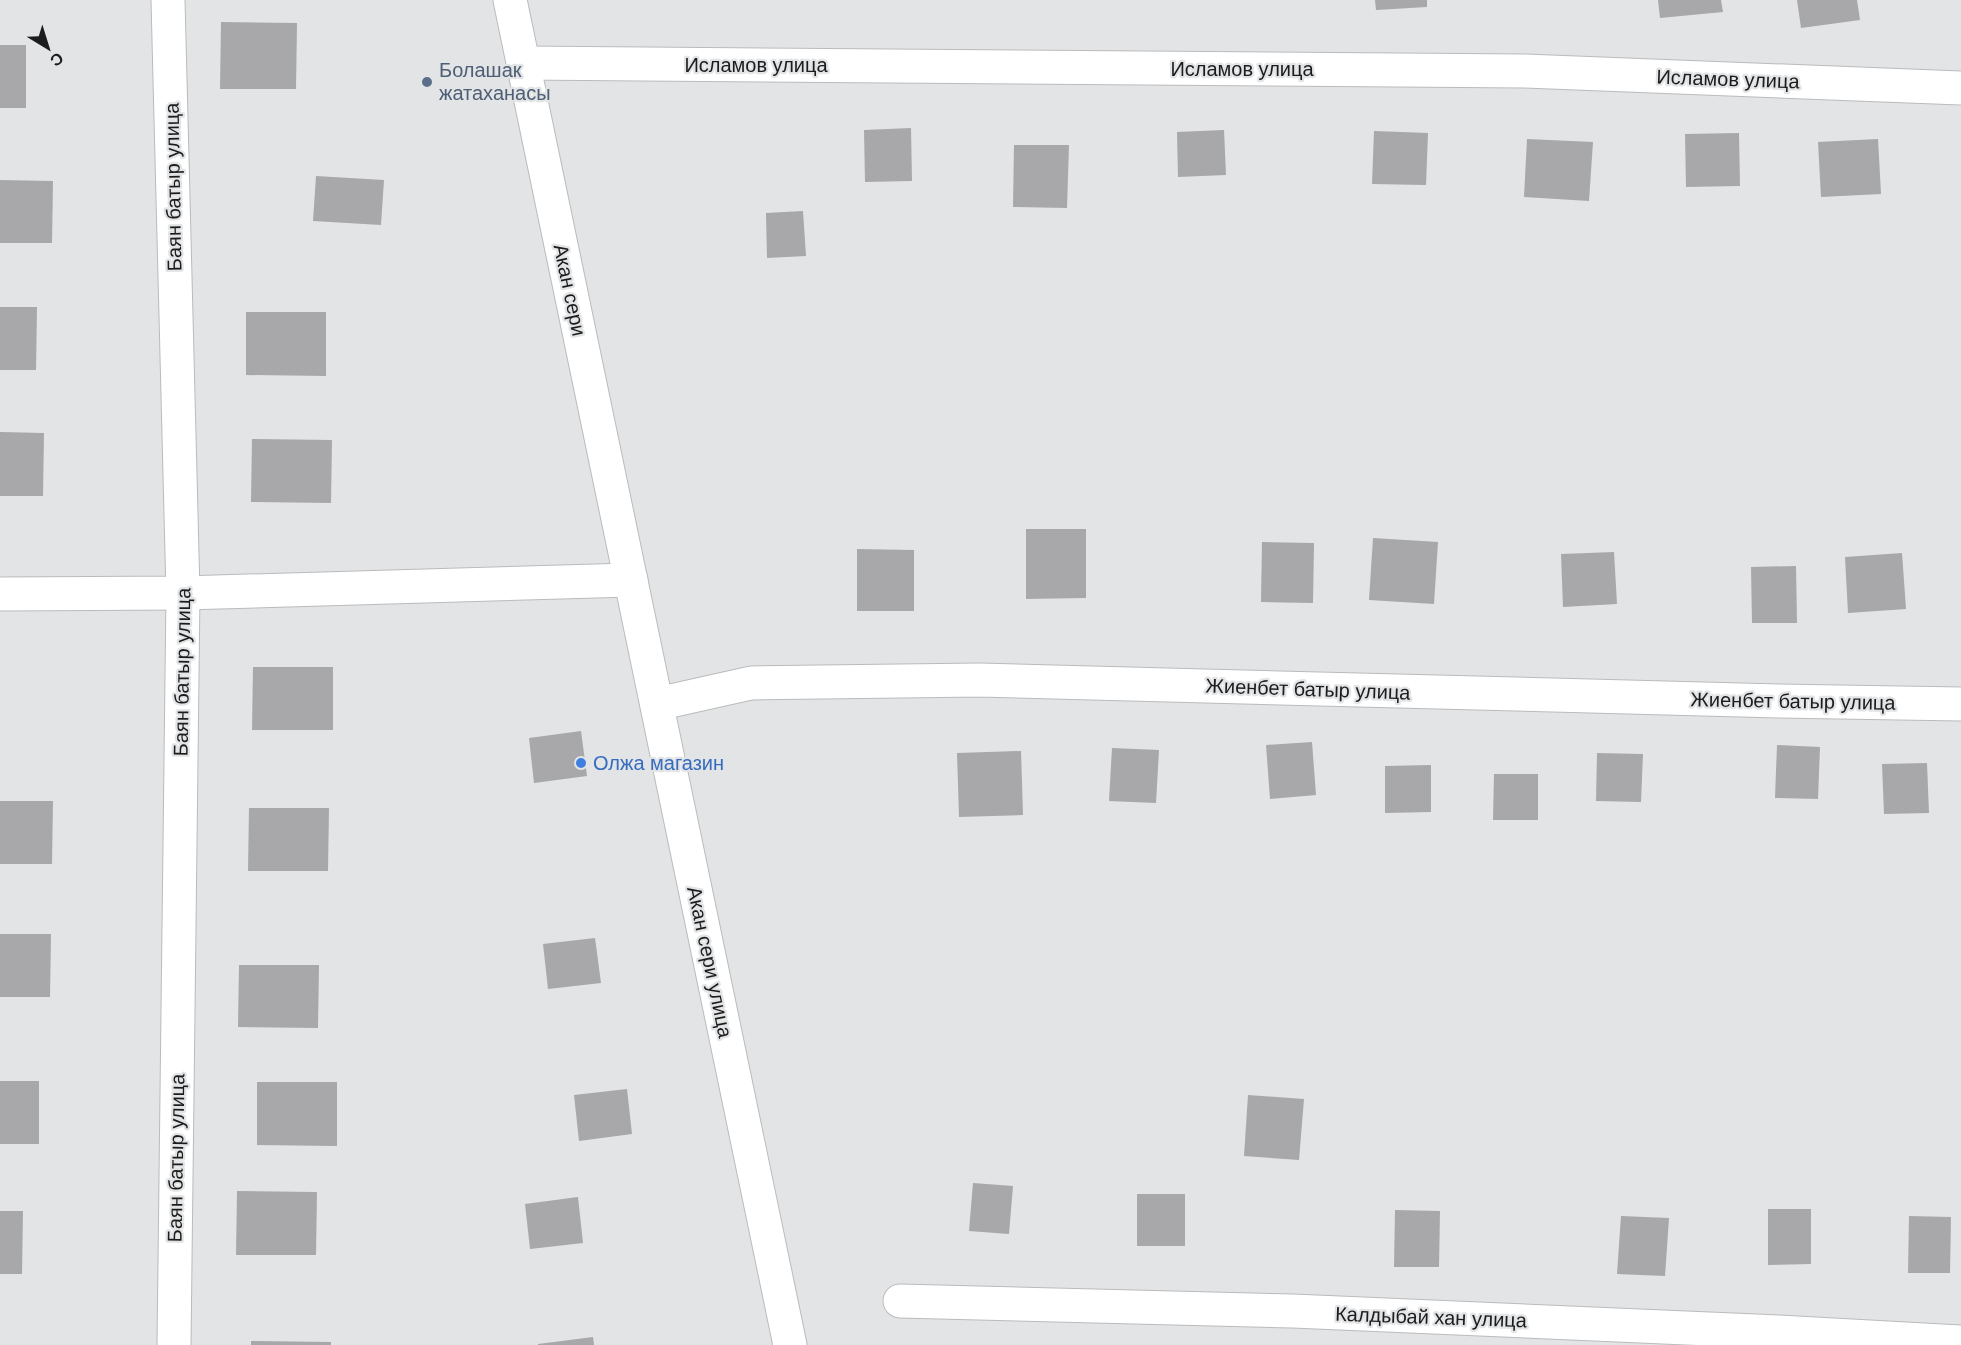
<svg xmlns="http://www.w3.org/2000/svg" width="1961" height="1345" font-family="Arial,sans-serif">
  <style>
    .building { fill: #a8a7a9 }
    .lines { fill: none; stroke-linecap: round; stroke-linejoin: round }
    .minor-casing { stroke: #babbbd; stroke-width: 35 }
    .minor { stroke: #fff; stroke-width: 33 }
    .service-dot { fill: #5c6f8a; stroke: #e2e4e6; stroke-width: 2 }
    .shop-dot { fill: #3f7fe0; stroke: #e2e4e6; stroke-width: 2 }
    .labels { text-anchor: middle; dominant-baseline: central; stroke-width: 4.5; stroke-linejoin: round; paint-order: stroke }
    .street-label { font-size: 20px; fill: #1c1c1d; stroke: #e2e4e6 }
    .service-label { font-size: 20px; fill: #4e5e75; stroke: #e2e4e6; text-anchor: start }
    .shop-label { font-size: 20px; fill: #366cbe; stroke: #e2e4e6; text-anchor: start }
  </style>
  <rect width="100%" height="100%" fill="#e2e4e6"/>
  <g class="building">
    <polygon points="1375,0 1427,0 1427,7 1376,10"/>
    <polygon points="1658,0 1721,0 1723,12 1660,18"/>
    <polygon points="1797,0 1857,0 1860,20 1801,28"/>
    <polygon points="221,22 297,23 296,89 220,89"/>
    <rect x="0" y="45" width="26" height="63"/>
    <polygon points="911,128 912,181 865,182 864,130"/>
    <polygon points="1224,130 1226,175 1178,177 1177,132"/>
    <polygon points="1374,131 1428,133 1426,185 1372,184"/>
    <polygon points="1739,133 1740,186 1686,187 1685,134"/>
    <polygon points="1527,139 1593,142 1589,201 1524,197"/>
    <polygon points="1878,139 1881,194 1821,197 1818,142"/>
    <polygon points="1014,145 1069,145 1067,208 1013,207"/>
    <polygon points="316,176 384,180 381,225 313,221"/>
    <polygon points="0,180 53,181 52,243 0,243"/>
    <polygon points="803,211 806,256 767,258 766,213"/>
    <polygon points="0,307 37,307 36,370 0,370"/>
    <polygon points="246,312 326,312 326,376 246,375"/>
    <polygon points="0,432 44,433 43,496 0,496"/>
    <polygon points="252,439 332,440 331,503 251,502"/>
    <polygon points="1026,529 1086,529 1086,598 1026,599"/>
    <polygon points="1373,538 1438,542 1434,604 1369,600"/>
    <polygon points="1262,542 1314,543 1313,603 1261,602"/>
    <polygon points="857,549 914,550 914,611 857,611"/>
    <polygon points="1614,552 1617,604 1563,607 1561,554"/>
    <polygon points="1902,553 1906,609 1848,613 1845,557"/>
    <polygon points="1796,566 1797,623 1752,623 1751,567"/>
    <polygon points="253,667 333,667 333,730 252,730"/>
    <polygon points="581,731 587,776 534,783 529,738"/>
    <polygon points="1312,742 1316,795 1270,799 1266,745"/>
    <polygon points="1777,745 1820,747 1818,799 1775,798"/>
    <polygon points="1112,748 1159,750 1156,803 1109,801"/>
    <polygon points="1021,751 1023,815 959,817 957,753"/>
    <polygon points="1597,753 1643,754 1641,802 1596,801"/>
    <polygon points="1927,763 1929,813 1884,814 1882,764"/>
    <polygon points="1431,765 1431,812 1385,813 1385,766"/>
    <polygon points="1494,774 1538,774 1538,820 1493,820"/>
    <polygon points="0,801 53,801 52,864 0,864"/>
    <polygon points="249,808 329,808 328,871 248,871"/>
    <polygon points="0,934 51,934 50,997 0,997"/>
    <polygon points="595,938 601,983 548,989 543,944"/>
    <polygon points="239,965 319,965 318,1028 238,1027"/>
    <rect x="0" y="1081" width="39" height="63"/>
    <polygon points="257,1082 337,1082 337,1146 257,1145"/>
    <polygon points="627,1089 632,1134 579,1141 574,1095"/>
    <polygon points="1248,1095 1304,1099 1299,1160 1244,1156"/>
    <polygon points="973,1183 1013,1186 1009,1234 969,1231"/>
    <polygon points="237,1191 317,1192 316,1255 236,1255"/>
    <rect x="1137" y="1194" width="48" height="52"/>
    <polygon points="578,1197 583,1243 530,1249 525,1204"/>
    <polygon points="1768,1209 1811,1209 1811,1264 1768,1265"/>
    <polygon points="1395,1210 1440,1211 1439,1267 1394,1267"/>
    <polygon points="0,1211 23,1211 22,1274 0,1274"/>
    <polygon points="1621,1216 1669,1218 1665,1276 1617,1274"/>
    <polygon points="1909,1216 1951,1217 1950,1273 1908,1273"/>
    <polygon points="593,1337 594,1345 538,1345 538,1344"/>
    <polygon points="251,1341 331,1342 331,1345 251,1345"/>
  </g>
  <g class="lines">
    <defs>
      <g id="minor">
        <polyline points="168,0 183,593 174,1345"/>
        <polyline points="510,0 790,1345"/>
        <polyline points="523,63 1525,71 1961,88"/>
        <polyline points="0,594 183,593 631,580"/>
        <polyline points="657,704 751,683 979,680 1779,701 1961,704"/>
        <polyline points="900,1301 1293,1311 1779,1332 1961,1342"/>
      </g>
    </defs>
    <use href="#minor" class="minor-casing"/>
    <use href="#minor" class="minor"/>
  </g>
  <circle class="service-dot" cx="427" cy="82" r="6"/>
  <circle class="shop-dot" cx="581" cy="763" r="6"/>
  <g class="labels">
    <g class="street-label">
      <text x="756" y="65">Исламов улица</text>
      <text x="1242" y="69">Исламов улица</text>
      <text transform="translate(1728 79) rotate(2)">Исламов улица</text>
      <text transform="translate(173 187) rotate(-91)">Баян батыр улица</text>
      <text transform="translate(570 290) rotate(78)">Акан сери</text>
      <text transform="translate(182 672) rotate(-89)">Баян батыр улица</text>
      <text transform="translate(1308 689) rotate(2)">Жиенбет батыр улица</text>
      <text transform="translate(1793 701) rotate(1)">Жиенбет батыр улица</text>
      <text transform="translate(710 962) rotate(78)">Акан сери улица</text>
      <text transform="translate(176 1158) rotate(-89)">Баян батыр улица</text>
      <text transform="translate(1431 1317) rotate(2)">Калдыбай хан улица</text>
    </g>
    <g class="service-label">
      <text x="439" y="70">Болашак<tspan x="439" dy="23">жатаханасы</tspan></text>
    </g>
    <g class="shop-label">
      <text x="593" y="763">Олжа магазин</text>
    </g>
  </g>
  <g transform="translate(48 48) rotate(142)" stroke="#e2e4e6" stroke-width="4.5" paint-order="stroke">
  <path d="M0-4.5L10 22L0 15L-10 22Z" fill="#1c1c1d"/>
  <text y="-9" font-size="16" font-weight="bold" text-anchor="middle" fill="#1c1c1d">С</text>
  </g>
</svg>
